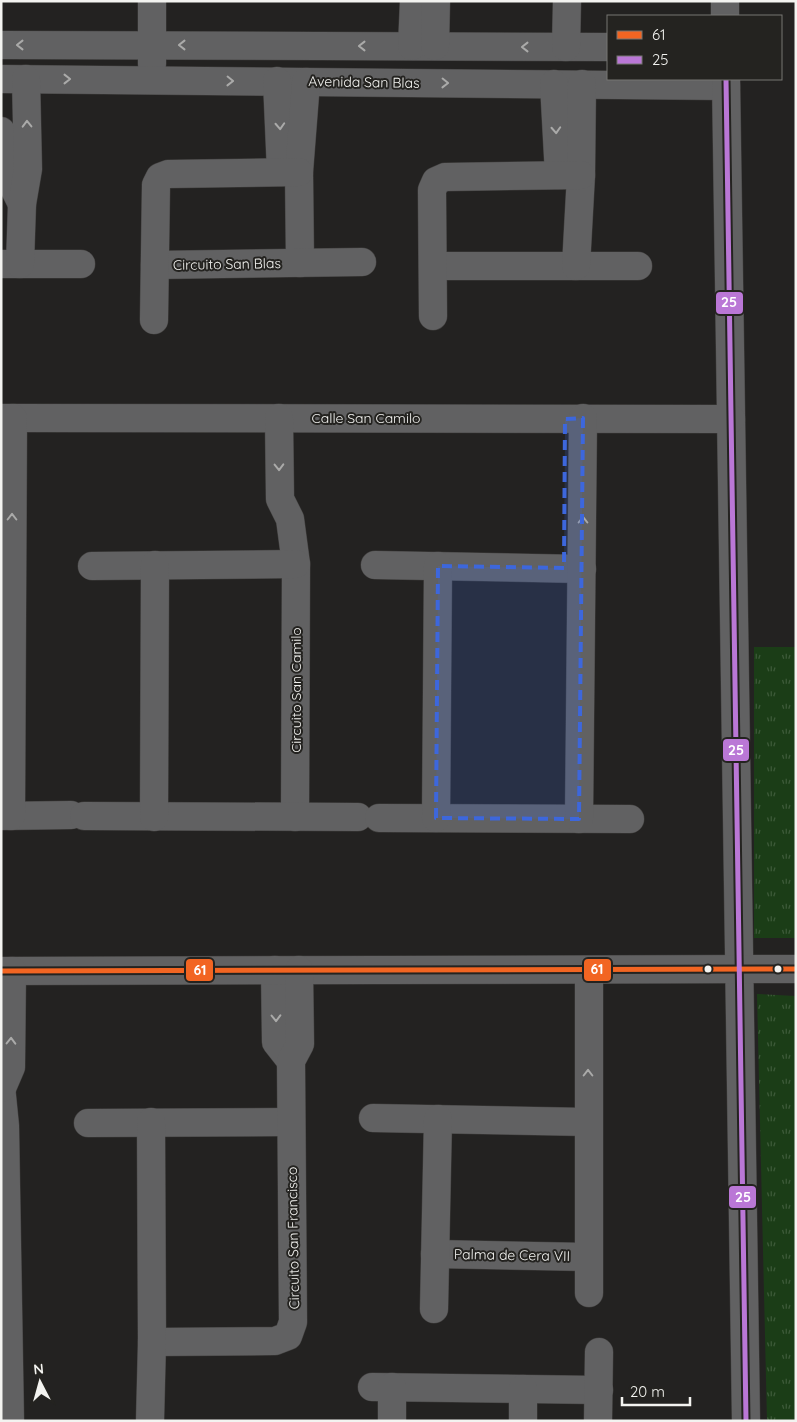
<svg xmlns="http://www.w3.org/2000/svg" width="797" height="1422" font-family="Quicksand,sans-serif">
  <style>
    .park { fill: url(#park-tufts) }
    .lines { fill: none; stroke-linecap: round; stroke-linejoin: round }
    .minor-casing { stroke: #403f3e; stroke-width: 29 }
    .minor { stroke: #616162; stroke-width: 28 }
    .bus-1-casing { stroke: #242320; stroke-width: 9 }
    .bus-2-casing { stroke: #242320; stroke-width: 9 }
    .bus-1 { stroke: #f26522; stroke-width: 5 }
    .bus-2 { stroke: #ba77d6; stroke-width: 5 }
    .oneway { stroke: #aaaaa9 }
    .marked { fill: #3d67dc; fill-opacity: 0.2; stroke: #3d67dc; stroke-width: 4; stroke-dasharray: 10 6; stroke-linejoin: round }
    .bus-dot { fill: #f3f3f0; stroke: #242320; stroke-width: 2 }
    .labels { text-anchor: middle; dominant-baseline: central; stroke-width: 4; stroke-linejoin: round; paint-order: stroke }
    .street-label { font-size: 14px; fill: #f3f3f0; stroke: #242320 }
    .line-badge { stroke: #242320; stroke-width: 2 }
    .badge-label { font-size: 14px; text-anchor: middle; font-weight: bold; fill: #fff }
  </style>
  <defs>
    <pattern id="park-tufts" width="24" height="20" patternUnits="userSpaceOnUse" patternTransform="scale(1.25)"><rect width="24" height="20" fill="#1b3d17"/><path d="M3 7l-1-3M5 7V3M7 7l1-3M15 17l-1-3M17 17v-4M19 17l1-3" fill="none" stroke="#3d5a39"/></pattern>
  </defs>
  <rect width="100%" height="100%" fill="#232221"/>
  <g class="park">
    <rect x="754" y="647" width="42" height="291"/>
    <polygon points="757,994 796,996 796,1421 767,1421"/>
  </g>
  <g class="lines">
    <defs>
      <g id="minor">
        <polyline points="725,1 725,16"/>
        <polyline points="1,45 608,47"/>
        <polyline points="412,46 414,1"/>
        <polyline points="435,46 436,1"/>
        <polyline points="566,47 567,1"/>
        <polyline points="152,64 152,1"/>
        <polyline points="1,79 726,86"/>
        <polyline points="726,79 746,1421"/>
        <polyline points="277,81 281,172"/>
        <polyline points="554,84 559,175"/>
        <polyline points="1,131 5,170 22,204"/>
        <polyline points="300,263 299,172 306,82"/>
        <polyline points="1,264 81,264"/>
        <polyline points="20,264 22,204 28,169 26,79"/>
        <polyline points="155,265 362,262"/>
        <polyline points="433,266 638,266"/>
        <polyline points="576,266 581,175 582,84"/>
        <polyline points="433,316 432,190 436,181 445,177 581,175"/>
        <polyline points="154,320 156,185 160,177 168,174 299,172"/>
        <polyline points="1,418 731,419"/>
        <polyline points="279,418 280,499 290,519 296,564 295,817"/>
        <polyline points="375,565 582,569"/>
        <polyline points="92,566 296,564"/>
        <polyline points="1,816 71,815"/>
        <polyline points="11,816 13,418"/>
        <polyline points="84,816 358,817"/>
        <polyline points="154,817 155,565"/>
        <polyline points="379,818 630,819"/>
        <polyline points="436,818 438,566"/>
        <polyline points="579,819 583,418"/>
        <polyline points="275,970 276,1042 291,1061"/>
        <polyline points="1,971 796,969"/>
        <polyline points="1,1086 5,1126 10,1421"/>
        <polyline points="2,1088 11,1067 12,971"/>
        <polyline points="373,1118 588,1122"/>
        <polyline points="88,1123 291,1122"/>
        <polyline points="435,1254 588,1257"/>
        <polyline points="589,1293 589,970"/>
        <polyline points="434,1309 438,1119"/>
        <polyline points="152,1342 275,1341 288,1336 293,1322 291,1061 300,1044 299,970"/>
        <polyline points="372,1387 599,1390"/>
        <polyline points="392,1387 392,1421"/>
        <polyline points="523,1389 523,1421"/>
        <polyline points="150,1421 152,1342 151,1122"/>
        <polyline points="598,1421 599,1352"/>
      </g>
    </defs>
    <use href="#minor" class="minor-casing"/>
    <use href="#minor" class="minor"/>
    <defs>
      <polyline id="bus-1" points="1,971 796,969"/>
      <polyline id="bus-2" points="726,79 746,1421"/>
    </defs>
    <use href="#bus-1" class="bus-1-casing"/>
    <use href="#bus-2" class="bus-2-casing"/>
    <use href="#bus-1" class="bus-1"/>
    <use href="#bus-2" class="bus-2"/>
  </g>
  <defs><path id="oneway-chevron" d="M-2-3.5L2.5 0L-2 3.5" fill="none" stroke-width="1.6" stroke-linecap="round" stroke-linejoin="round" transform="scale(1.25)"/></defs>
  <g class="oneway">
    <use href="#oneway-chevron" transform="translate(20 45) rotate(-180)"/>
    <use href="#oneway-chevron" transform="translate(182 45) rotate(-180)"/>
    <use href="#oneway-chevron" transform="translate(362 46) rotate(-180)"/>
    <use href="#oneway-chevron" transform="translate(525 47) rotate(-180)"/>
    <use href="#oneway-chevron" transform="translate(67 79)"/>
    <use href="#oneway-chevron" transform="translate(230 81) rotate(1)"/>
    <use href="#oneway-chevron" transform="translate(445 83) rotate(1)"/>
    <use href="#oneway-chevron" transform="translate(27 124) rotate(-91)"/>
    <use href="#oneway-chevron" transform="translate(280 126) rotate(87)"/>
    <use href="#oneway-chevron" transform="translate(556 130) rotate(87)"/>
    <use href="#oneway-chevron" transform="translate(279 467) rotate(89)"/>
    <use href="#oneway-chevron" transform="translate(12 517) rotate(-90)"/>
    <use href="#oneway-chevron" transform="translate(583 520) rotate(-90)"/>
    <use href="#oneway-chevron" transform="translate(276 1018) rotate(89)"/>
    <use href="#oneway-chevron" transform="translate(11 1041) rotate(-89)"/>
    <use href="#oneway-chevron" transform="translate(588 1073) rotate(-90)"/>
  </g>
  <path class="marked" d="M583,418L579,819L436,818L438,566L564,568L565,419Z"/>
  <g class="bus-dot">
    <circle cx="708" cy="969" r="4.5"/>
    <circle cx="778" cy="969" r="4.5"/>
  </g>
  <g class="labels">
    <g class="street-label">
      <text transform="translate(364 82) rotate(1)">Avenida San Blas</text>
      <text transform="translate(227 264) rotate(-1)">Circuito San Blas</text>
      <text x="366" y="418">Calle San Camilo</text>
      <text transform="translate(296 690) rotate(-90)">Circuito San Camilo</text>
      <text transform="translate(293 1238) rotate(-91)">Circuito San Francisco</text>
      <text transform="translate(512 1255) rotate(1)">Palma de Cera VII</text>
    </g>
  </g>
  <g class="line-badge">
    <rect x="715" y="291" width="29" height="24" rx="5" fill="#ba77d6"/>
    <rect x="722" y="738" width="28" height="24" rx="5" fill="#ba77d6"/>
    <rect x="583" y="958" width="29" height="24" rx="5" fill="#f26522"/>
    <rect x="185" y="958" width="29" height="24" rx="5" fill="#f26522"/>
    <rect x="728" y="1185" width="29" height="24" rx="5" fill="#ba77d6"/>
  </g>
  <g class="badge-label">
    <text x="729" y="307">25</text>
    <text x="736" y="755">25</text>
    <text x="597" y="974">61</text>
    <text x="200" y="975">61</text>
    <text x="743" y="1202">25</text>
  </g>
  <rect width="797" height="1422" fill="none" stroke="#f3f3f0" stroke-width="5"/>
  <rect x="607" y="15" width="175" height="65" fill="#242320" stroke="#777673"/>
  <rect x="617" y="31" width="25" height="8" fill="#f26522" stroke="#777673"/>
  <text x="652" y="40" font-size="15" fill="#f3f3f0">61</text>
  <rect x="617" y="56" width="25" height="8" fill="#ba77d6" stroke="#777673"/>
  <text x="652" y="65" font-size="15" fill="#f3f3f0">25</text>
  <g transform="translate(40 1382) rotate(354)" stroke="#242320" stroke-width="4" paint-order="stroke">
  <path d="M0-4L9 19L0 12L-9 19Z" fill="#f3f3f0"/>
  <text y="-8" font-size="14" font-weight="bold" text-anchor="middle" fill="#f3f3f0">N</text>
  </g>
  <path d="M622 1397v8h68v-8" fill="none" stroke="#f3f3f0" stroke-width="2.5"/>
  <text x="630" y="1397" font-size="15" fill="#f3f3f0" stroke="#242320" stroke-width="4" paint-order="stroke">20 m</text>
</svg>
